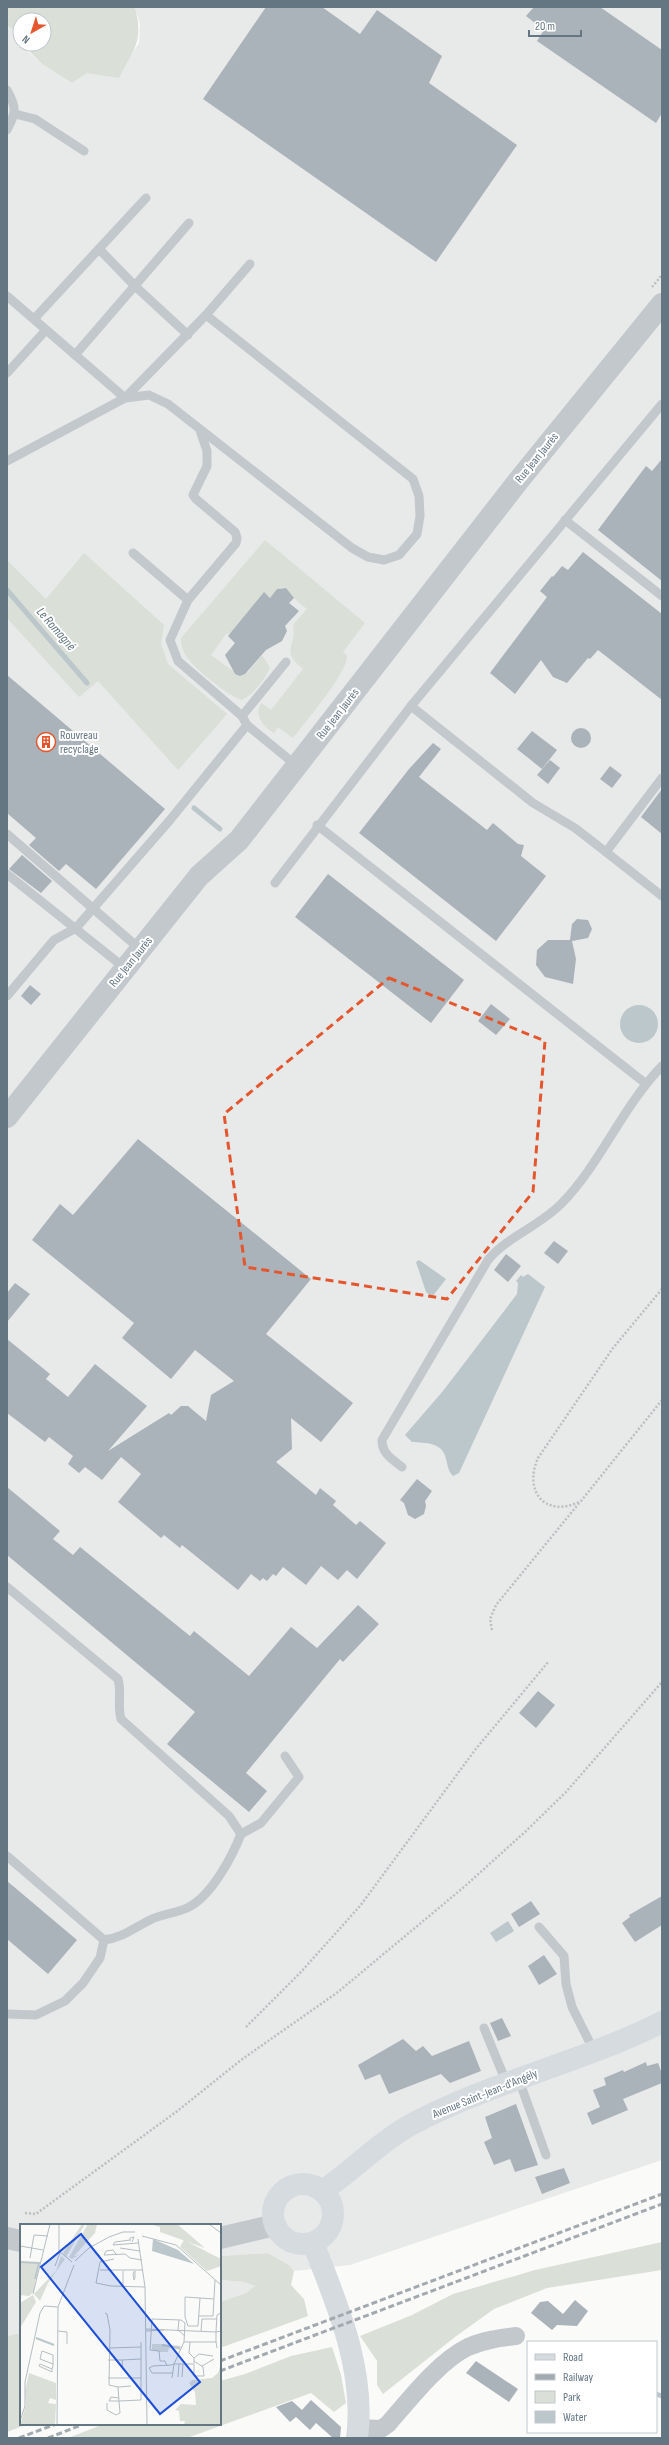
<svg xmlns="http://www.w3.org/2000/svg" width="669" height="2445" font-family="'Sofia Sans Condensed',sans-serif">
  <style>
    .built { fill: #e8e9e9 }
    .green { fill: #dadfd7 }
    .water { fill: #bbc7cb }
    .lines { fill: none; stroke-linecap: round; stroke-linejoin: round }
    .stream { stroke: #bbc7cb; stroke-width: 5 }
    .building { fill: #aab3b9 }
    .path { stroke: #bbbfc2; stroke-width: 2.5; stroke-dasharray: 2 2; stroke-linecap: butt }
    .service { stroke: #c3c8cc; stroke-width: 9 }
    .minor { stroke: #c3c8cc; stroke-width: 18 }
    .tertiary { stroke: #c3c8cc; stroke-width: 22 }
    .secondary { stroke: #d6dbdf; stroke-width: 22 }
    .rail { stroke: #a2aab0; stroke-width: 3; stroke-dasharray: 6 3; stroke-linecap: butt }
    .marked { fill: none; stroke: #e4572e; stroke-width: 3; stroke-dasharray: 8 5; stroke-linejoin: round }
    .labels { text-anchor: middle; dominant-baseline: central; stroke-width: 4; stroke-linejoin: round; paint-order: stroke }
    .street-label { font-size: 12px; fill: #657683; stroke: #fff }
    .poi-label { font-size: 12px; fill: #657683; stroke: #fff; text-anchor: start }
    .water-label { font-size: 13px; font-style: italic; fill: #60757c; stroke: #fff }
    .inset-river { fill: none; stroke: #bbc7cb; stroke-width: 2 }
    .inset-road { fill: none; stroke: #b5bdc2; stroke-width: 1 }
    .view { fill: #1d4ed8; fill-opacity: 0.15; stroke: #1d4ed8; stroke-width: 2 }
    .inset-edge { fill: none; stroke: #657683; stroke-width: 2 }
  </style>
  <rect width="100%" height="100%" fill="#fafaf8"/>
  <g class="built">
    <polygon points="135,7 662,7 662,2160 350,2265 294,2271 289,2265 268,2253 220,2256 220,2225 21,2225 21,2333 7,2336 7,25 12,29 20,44 42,64 72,83 87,73 131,55 139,43 140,24"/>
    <polygon points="220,2280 244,2282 255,2286 246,2293 220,2302"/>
  </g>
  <g class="green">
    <path d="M7,7H135C144,42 134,48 119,78L87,73L72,83L42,64L22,44H44V20H20V41L12,29L7,25Z"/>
    <path d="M265,540L365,623L343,652L347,656C348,672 304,724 293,738L278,727L274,733C264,727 259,721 258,710L261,703L271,710L303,669C279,649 297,649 293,625L307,609C303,606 298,602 294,598C284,585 282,583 270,598L264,593L231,633L226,634L211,655L240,676L248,672L262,655L270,667C266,678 253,695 242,700C228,696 194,668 186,656C182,650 181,644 181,638Z"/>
    <polygon points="84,553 164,625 161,644 168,664 227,714 178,770 98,681 79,697 7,618 7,560 46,599"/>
    <polygon points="662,2242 662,2270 547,2288 494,2309 455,2337 383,2394 377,2385 377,2361 360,2336 412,2315 453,2294 535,2270"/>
    <polygon points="268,2253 289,2265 294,2271 291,2285 304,2299 308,2316 220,2348 220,2302 246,2293 255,2286 244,2282 220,2280 220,2256"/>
    <polygon points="21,2333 21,2424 28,2424 7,2432 7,2336"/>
    <polygon points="332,2347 341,2375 346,2403 334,2412 311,2393 187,2438 68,2438 104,2424 220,2424 220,2381 245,2374 291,2356"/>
  </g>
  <g class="water">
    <circle cx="639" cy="1024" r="19"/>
    <polygon points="419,1260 446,1279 432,1297 426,1292 416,1262"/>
    <path d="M528,1274L545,1287L459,1473L453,1476C448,1471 448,1466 446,1459C443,1442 425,1443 412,1442L405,1435L443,1391L517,1294L518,1283L516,1281L521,1275L523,1277Z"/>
    <polygon points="508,1921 514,1931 496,1942 490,1933"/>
  </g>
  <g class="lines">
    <g class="stream">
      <polyline points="7,590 87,683"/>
      <polyline points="194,808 220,829"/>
      <polyline points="656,2394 662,2396"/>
    </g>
  </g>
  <g class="building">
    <polygon points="266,7 322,7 360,34 377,10 442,56 429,83 517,145 436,262 203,99"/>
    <polygon points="534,7 600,7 662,50 662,113 656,123 537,41 544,30 526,16"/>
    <polygon points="662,459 662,581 598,530 646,466 652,471"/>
    <polygon points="583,552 662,614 662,700 598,650 590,659 588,658 567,683 553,677 541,660 515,694 490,673 547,597 540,591 552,576 553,577 562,566 568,570"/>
    <polygon points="286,588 294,598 289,603 299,611 285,626 287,631 282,641 266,650 245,674 240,676 235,674 225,655 235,643 228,636 264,592 270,598 277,589"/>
    <polygon points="7,675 165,809 96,889 66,864 59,871 29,845 36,838 7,813"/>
    <circle cx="581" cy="738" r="10"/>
    <polygon points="532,731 557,750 542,769 517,749"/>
    <polygon points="433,743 441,749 419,777 487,830 493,823 518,844 524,845 521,856 546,876 496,941 359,833 409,769"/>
    <polygon points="550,760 560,768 548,784 537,775"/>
    <polygon points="610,766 622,775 612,788 600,779"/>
    <polygon points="662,789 662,834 641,817"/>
    <polygon points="22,855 52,881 41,893 9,869"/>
    <polygon points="328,874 464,980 431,1023 295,917"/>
    <polygon points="577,919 588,920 592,929 588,938 572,941 576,959 573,984 545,977 536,965 537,950 548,940 570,940 572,924"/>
    <polygon points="30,985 41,994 31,1005 21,996"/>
    <polygon points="491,1004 510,1019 496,1035 478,1021"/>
    <polygon points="138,1139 311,1279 266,1334 353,1403 321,1442 291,1418 292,1449 276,1462 316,1495 320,1488 336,1501 333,1505 356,1525 360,1521 386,1543 357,1579 347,1570 338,1580 321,1566 306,1585 283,1567 276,1576 273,1574 267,1581 263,1578 260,1581 251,1574 238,1590 182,1545 180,1548 164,1535 161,1538 118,1502 141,1474 121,1457 102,1480 85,1467 79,1473 68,1464 73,1456 49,1437 45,1442 7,1413 7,1339 50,1374 46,1379 68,1397 95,1364 147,1406 108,1451 169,1413 171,1415 181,1406 188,1406 206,1421 211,1395 234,1381 195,1350 171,1379 122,1338 134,1323 32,1240 60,1204 73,1215"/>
    <polygon points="554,1241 568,1251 558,1264 544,1253"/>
    <polygon points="506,1254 521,1266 508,1282 494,1270"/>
    <polygon points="15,1283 30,1294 7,1322 7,1293"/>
    <polygon points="417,1479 432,1491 425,1501 426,1506 424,1514 415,1519 408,1515 404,1503 400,1500"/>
    <polygon points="7,1487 60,1531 53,1539 73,1555 80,1547 190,1636 194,1631 249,1676 291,1627 317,1648 358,1605 379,1624 343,1662 340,1659 246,1773 267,1791 249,1812 167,1744 195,1712 7,1555"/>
    <polygon points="538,1691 555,1705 536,1728 519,1713"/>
    <polygon points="7,1881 77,1940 48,1974 7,1939"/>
    <polygon points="662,1896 662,1925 635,1942 622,1923 630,1917 629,1915"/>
    <polygon points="531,1901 540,1914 519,1927 511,1914"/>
    <polygon points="544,1955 557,1974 539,1985 528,1966"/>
    <polygon points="502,2018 511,2036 498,2041 490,2023"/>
    <polygon points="403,2039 416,2051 423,2046 432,2056 469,2041 481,2071 450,2083 441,2074 389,2094 380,2074 365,2080 358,2065"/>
    <polygon points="646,2062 647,2066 658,2063 662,2074 662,2083 623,2099 628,2110 592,2125 587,2113 600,2107 593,2090 606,2085 604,2078 623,2070 624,2072"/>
    <polygon points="516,2104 538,2165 515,2172 510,2159 494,2165 484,2142 492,2138 485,2117"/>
    <polygon points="564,2168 570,2183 542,2194 535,2177"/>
    <polygon points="575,2300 588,2311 577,2326 557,2325 552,2330 531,2313 540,2302 548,2301 563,2314"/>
    <polygon points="476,2361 518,2389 509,2402 466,2373"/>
    <polygon points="311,2400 341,2427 340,2438 333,2438 316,2423 310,2430 296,2417 290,2422 276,2407 292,2401 302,2410"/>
  </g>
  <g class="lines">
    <g class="path">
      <polyline points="652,287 662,275"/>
      <path d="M662,1289L613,1348L538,1458C523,1492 546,1519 581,1501L662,1400"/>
      <polyline points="492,1630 490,1619 496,1605 580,1502"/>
      <polyline points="246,2027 300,1973 360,1906 475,1750 549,1661"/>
      <polyline points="25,2213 36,2214 40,2211 176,2112 241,2060 338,1992 464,1887 526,1831 566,1792 662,1682"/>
    </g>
    <g class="service">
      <path d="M7,90C17,108 16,113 7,130"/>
      <polyline points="15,114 35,119 84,151"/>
      <polyline points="99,249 135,286 188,335"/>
      <polyline points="7,296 125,398 206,315 250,264"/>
      <polyline points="34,319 146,198"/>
      <polyline points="75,355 189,223"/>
      <polyline points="7,373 46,330"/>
      <polyline points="7,461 125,398 149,395 168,404 352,548 368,557 384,560 399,555 417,534 420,516 419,496 413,479 206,315"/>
      <polyline points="565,520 662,596"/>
      <polyline points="133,553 188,600"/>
      <polyline points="411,706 533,803 575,828 606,852"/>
      <polyline points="242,716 286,662"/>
      <polyline points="247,725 297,766"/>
      <polyline points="662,778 606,852 662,896"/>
      <polyline points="317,825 645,1083"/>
      <polyline points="7,834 141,950"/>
      <polyline points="7,874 126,969"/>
      <polyline points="275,883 411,706 662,404"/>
      <polyline points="7,996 54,940 76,928 170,820 247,725 242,716 178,661 170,640 188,600 236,543 237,538 235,532 196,499 193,495 207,466 207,451 200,430"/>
      <path d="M402,1467C392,1459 382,1454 382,1440L488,1260C508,1236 540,1226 562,1203C601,1163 622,1107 662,1066"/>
      <path d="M7,1587L118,1679C122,1693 117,1705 121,1719L229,1816L241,1834C232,1857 211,1897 187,1908C176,1913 163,1914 152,1919C135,1927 123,1938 104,1940L7,1856"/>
      <polyline points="241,1834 261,1823 299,1777 285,1756"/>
      <polyline points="539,1927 564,1956 566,1984 572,2007 594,2051"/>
      <polyline points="7,2014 36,2015 65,2001 83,1983 100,1958 104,1940"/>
      <polyline points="484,2028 507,2084"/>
      <polyline points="519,2080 546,2155"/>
    </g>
    <path class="minor" d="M359,2428L381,2429L388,2424C409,2400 439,2361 468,2347C484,2340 500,2338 516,2336"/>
    <g class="tertiary">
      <polyline points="7,1117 199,876 239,840 519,480 662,304"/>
      <polyline points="7,2238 21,2241"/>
      <polyline points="220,2238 275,2225"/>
    </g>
    <g class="secondary">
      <circle cx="303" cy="2214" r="30"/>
      <path d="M322,2191C354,2170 380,2141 414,2123C491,2082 583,2062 662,2022"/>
      <path d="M313,2243C337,2304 366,2371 357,2438"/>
    </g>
    <g class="rail">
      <polyline points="220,2361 662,2194"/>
      <polyline points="220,2371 662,2204"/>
      <polyline points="19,2438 56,2424"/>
      <polyline points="48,2438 84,2424"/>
    </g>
  </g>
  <path class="marked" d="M389,978L545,1041L533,1192L447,1299L245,1267L224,1114Z"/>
  <defs>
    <symbol id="building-ring" viewBox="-11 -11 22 22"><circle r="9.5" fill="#fff" stroke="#e4572e" stroke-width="1.5"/><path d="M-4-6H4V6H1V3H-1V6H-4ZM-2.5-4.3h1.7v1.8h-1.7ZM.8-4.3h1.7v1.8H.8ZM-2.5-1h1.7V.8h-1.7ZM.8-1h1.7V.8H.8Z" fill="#e4572e"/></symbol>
  </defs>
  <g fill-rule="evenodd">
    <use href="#building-ring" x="35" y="731" width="22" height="22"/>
  </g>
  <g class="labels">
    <g class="street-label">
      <text transform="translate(537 458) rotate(-51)">Rue Jean Jaurès</text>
      <text transform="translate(338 714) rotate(-52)">Rue Jean Jaurès</text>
      <text transform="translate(131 962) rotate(-51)">Rue Jean Jaurès</text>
      <text transform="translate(485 2094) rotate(-22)">Avenue Saint-Jean-d'Angély</text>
    </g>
    <g class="poi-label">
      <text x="60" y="735">Rouvreau<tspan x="60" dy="14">recyclage</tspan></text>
    </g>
    <g class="water-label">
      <text transform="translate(56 629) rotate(49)">Le Romagné</text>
    </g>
  </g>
  <g transform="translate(20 2224)">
    <rect width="201" height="201" fill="#fafaf8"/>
    <path d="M62,0H65L46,33L43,29ZM68,0H77L75,9L54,32L59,31L52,35L49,33ZM129,0H157L185,24L140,8V3ZM164,16L201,35V42L187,47L160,23ZM41,32L45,35L28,59L20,77L14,70L36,47ZM0,38L18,39L14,67L9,72L0,71ZM13,71L16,78L0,104V79ZM132,120H142L161,122L160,126L149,124L148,128H140L132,126ZM201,140V201H164L165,197H160L159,187L155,186L161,180L176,181L175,168L169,159L172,156L192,154L198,149ZM9,149L36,159V176L30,174L28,179L36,180L35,201H0L6,181L5,167Z" fill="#dadfd7"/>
    <path d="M133,15L158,26L174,40L132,27Z" fill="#bbc7cb"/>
    <path class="inset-river" d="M0,38L19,39L15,55M16,114L34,121M142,121L160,124"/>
    <path class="inset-road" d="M39,0V27L52,38M189,0L201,9M122,12L156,21L201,61M118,15L125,63L127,201M110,16L95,18L93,21L118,19M110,17V14L114,13L112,18M0,22L23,26M100,24L120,27M96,30L93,26L86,27L84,31L105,30L110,34L122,36M10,34L14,11L28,12M94,35L80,38L76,59L91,62L125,63M55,37L69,24L89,13L103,8H115M35,42L40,29M80,46H123M115,47V54L114,56L113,49ZM103,62V47M13,70L30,0M180,74L178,102H168L165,93V73L180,74L194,75M85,89L87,90L90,106L89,161L98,163L99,177L121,176V118M201,89L197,91L196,108L201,107M179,92H193L195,56M159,96L158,106L165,112M126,105L196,108V118M38,107L47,108V120M126,107L144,106M181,107L182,95H197M164,118H196L197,124M170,118L169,129L174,134V152H184L183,143L174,137M89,124L121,123M174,134L179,130L193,132M88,136H102L103,146M102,136L121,135M20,140L32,145L33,142V131L22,127L20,135L33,140M20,140L19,142L32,148V145M147,142L145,137H140L139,127L130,126L132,95L161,96L165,99L164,118L154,140L151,141L133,142L129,144L132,149H153M182,142L194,135M158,153L159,140M162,153L163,140M88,154H121M152,154L154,140H173M98,163L111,162M99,174L91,173L89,177H99M87,179V186L96,191L100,189L99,177M0,197L5,182V158L20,89L24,82L38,83M37,201L38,83L54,41"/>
    <path class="view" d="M61,10L180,158L140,190L21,43Z"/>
    <rect width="201" height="201" class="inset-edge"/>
  </g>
  <rect width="669" height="2445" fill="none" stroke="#657683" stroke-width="16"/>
  <rect x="527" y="2341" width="130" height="92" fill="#ffffff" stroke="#c1c8cd"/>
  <rect x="535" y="2354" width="20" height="6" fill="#d6dbdf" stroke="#c1c8cd"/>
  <text x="563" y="2361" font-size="12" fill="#657683">Road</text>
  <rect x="535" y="2374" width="20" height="6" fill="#a2aab0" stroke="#c1c8cd"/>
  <text x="563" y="2381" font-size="12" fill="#657683">Railway</text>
  <rect x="535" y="2391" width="20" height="12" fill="#dadfd7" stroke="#c1c8cd"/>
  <text x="563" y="2401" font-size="12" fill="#657683">Park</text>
  <rect x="535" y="2411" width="20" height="12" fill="#bbc7cb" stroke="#c1c8cd"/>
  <text x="563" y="2421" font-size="12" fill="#657683">Water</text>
  <g transform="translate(32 32) rotate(219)"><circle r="19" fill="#ffffff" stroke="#c1c8cd"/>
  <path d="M0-3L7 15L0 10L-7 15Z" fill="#e4572e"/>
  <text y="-6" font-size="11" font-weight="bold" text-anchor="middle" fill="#657683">N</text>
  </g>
  <path d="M529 30v6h52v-6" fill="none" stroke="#657683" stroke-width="2"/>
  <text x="535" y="30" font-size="12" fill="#657683" stroke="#ffffff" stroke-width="3" paint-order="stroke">20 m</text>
</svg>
